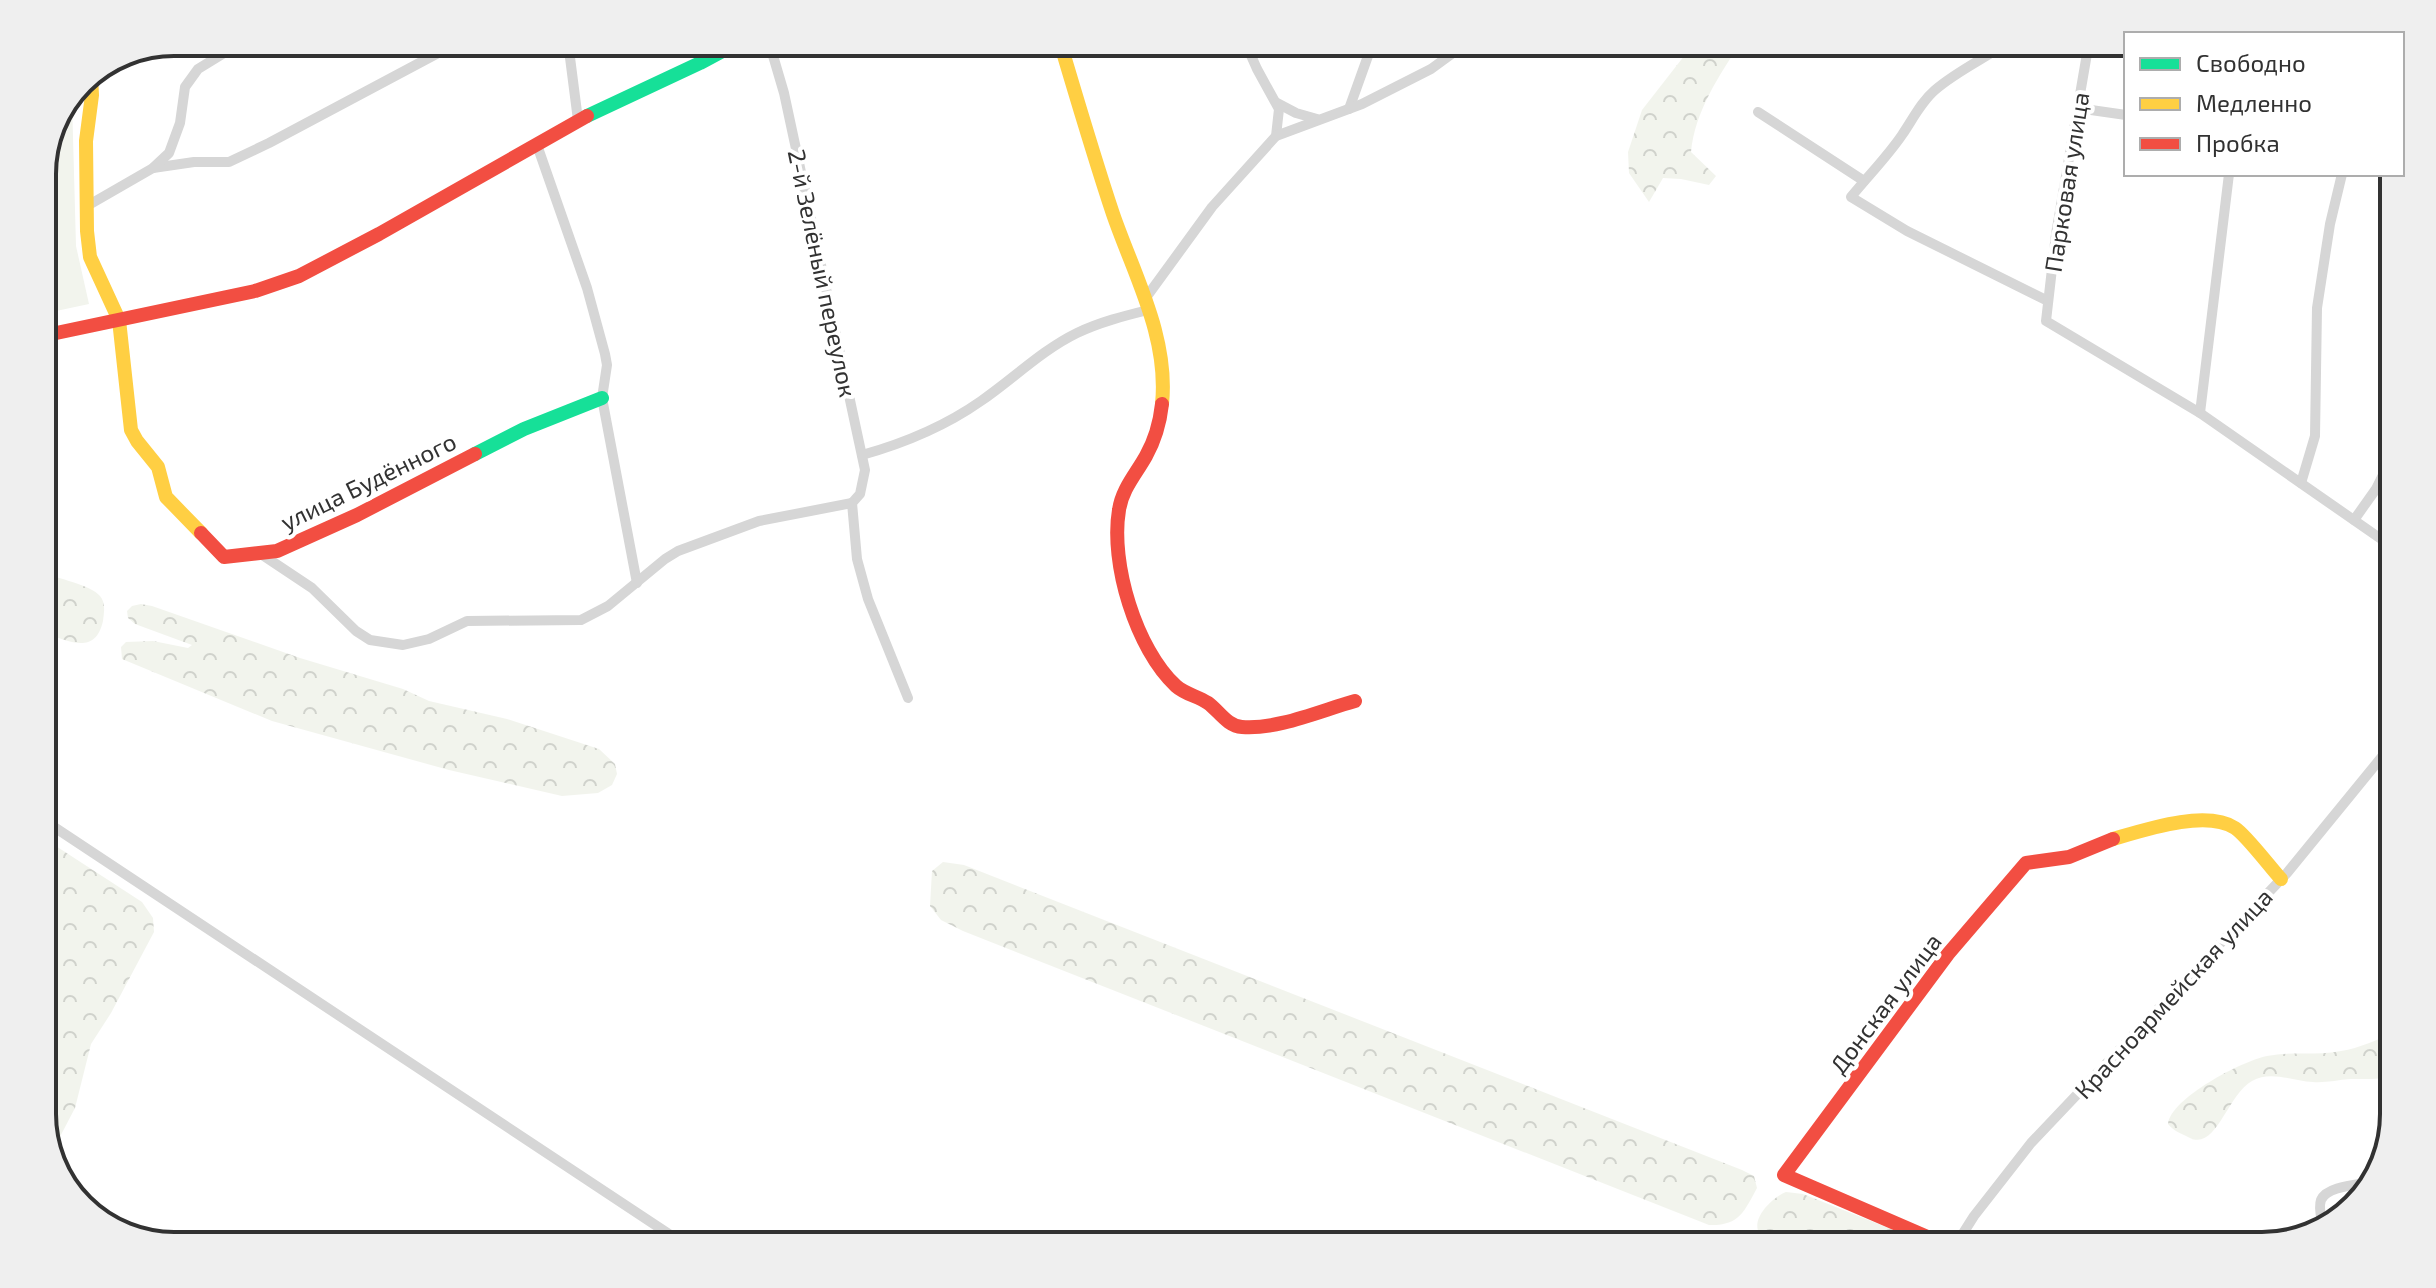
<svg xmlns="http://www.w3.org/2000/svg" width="2436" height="1288" font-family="'Exo 2',sans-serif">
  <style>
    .grass { fill: #f2f4ed }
    .forest { fill: url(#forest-crowns) }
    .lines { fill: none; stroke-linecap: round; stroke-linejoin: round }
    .street { stroke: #d6d6d6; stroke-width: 10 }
    .fast { stroke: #16e098; stroke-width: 14 }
    .slow { stroke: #ffcf43; stroke-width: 14 }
    .jam { stroke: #f24e42; stroke-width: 14 }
    .labels { text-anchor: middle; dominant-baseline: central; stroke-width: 8; stroke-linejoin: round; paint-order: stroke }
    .street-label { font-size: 24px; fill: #323232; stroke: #fff }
    .rim { fill: none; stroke: #323232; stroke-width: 4 }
  </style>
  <defs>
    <pattern id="forest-crowns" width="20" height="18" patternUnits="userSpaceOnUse" patternTransform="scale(2)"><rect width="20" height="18" fill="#f2f4ed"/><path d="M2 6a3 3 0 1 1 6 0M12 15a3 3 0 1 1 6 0" fill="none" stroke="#d0d2cc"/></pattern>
  </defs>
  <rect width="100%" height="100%" fill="#fff"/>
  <polygon class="grass" points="72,100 76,246 89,304 42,314 42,165"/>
  <g class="forest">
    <path d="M1695,42H1741C1719,76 1695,111 1691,152L1716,176L1709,185L1681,179L1663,178L1649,202L1629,173L1628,152L1642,110Z"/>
    <path d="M42,573C57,578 91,585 100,596C106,603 104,613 103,621C95,657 67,640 42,632Z"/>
    <polygon points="141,604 152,606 300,658 403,689 429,701 507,719 599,749 615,764 617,774 612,785 598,793 562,796 449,770 272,721 122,659 121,647 126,642 153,641 188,648 192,645 135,624 128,618 127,611 132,606"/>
    <polygon points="42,837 142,902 153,918 154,932 111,1013 91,1044 75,1108 52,1152 42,1123"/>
    <path d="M943,862L964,865L1742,1170L1754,1176L1757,1188C1744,1212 1739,1226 1709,1225L963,931L941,920L930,906L932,871Z"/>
    <path d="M2394,1033V1076C2379,1080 2365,1079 2350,1079C2338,1080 2325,1083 2313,1082C2292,1081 2271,1070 2252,1081C2226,1096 2216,1153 2188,1137C2180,1133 2174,1131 2168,1124C2171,1098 2242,1061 2267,1056C2291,1051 2316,1056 2341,1051C2360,1048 2376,1040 2394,1033Z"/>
    <path d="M1786,1192L1803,1194L1934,1246H1785C1779,1244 1771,1242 1765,1239C1744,1225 1771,1198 1786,1192Z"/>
  </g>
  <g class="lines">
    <g class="street">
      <polyline points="568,42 578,120"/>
      <polyline points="769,42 784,93 865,470 860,494 852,503 857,559 868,599 908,698"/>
      <polyline points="1245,42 1257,69 1279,109 1276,136"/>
      <path d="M2008,42C1984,59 1957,71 1935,90C1921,102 1913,119 1902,135C1887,157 1868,176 1851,197L1907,231L2048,301"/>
      <polyline points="2089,42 2056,234 2046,321 2200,413 2394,548"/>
      <polyline points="1277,103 1296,113 1317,119"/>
      <polyline points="2077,108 2126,115"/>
      <polyline points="1349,109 1373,42"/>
      <polyline points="1758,112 1864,181"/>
      <polyline points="537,145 587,288 605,354 607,365 602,398 637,583"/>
      <polyline points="153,168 194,162 229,162 269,143 440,52 450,42"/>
      <polyline points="87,206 153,168 169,153 180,123 185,87 198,69 242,42"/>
      <polyline points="1145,299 1212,207 1276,136 1362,104 1431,69 1468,42"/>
      <polyline points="2200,413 2229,174"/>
      <path d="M862,455C905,443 944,427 981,401C1013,379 1042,350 1077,333C1100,322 1124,316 1148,310"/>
      <polyline points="2301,483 2315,436 2317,308 2330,224 2342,174"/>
      <polyline points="2354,520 2376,489 2394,453"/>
      <polyline points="261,554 312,588 356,631 370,640 403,645 429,639 467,621 581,620 608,606 665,559 678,551 759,521 852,503"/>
      <polyline points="42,819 687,1246"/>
      <path d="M2323,1228C2322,1220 2318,1208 2321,1200C2327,1186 2358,1185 2372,1182"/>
      <polyline points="1960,1238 1978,1246"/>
      <polyline points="1955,1246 1974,1216 2031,1143 2287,873 2394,742"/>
    </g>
    <g class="fast">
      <polyline points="587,116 700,63 739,42"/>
      <polyline points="475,454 524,429 602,398"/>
    </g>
    <g class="slow">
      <path d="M1060,42C1077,99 1094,157 1113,214C1134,275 1169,337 1162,404"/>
      <polyline points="91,76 92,95 86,141 87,231 90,257 119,320 131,430 137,441 158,467 166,497 201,533"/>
      <path d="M2113,839C2144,830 2206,809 2235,828C2246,835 2270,867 2281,879"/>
    </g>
    <g class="jam">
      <polyline points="42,336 255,291 299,276 379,234 587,116"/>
      <path d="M1162,404C1160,422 1155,440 1146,456C1136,474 1122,489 1119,510C1110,563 1136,649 1176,686C1185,694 1197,696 1208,703C1219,711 1227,726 1242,727C1277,730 1322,710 1355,701"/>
      <polyline points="201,533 224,557 277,551 357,515 475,454"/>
      <polyline points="1948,1246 1784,1175 1948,954 2026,863 2069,857 2113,839"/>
    </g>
  </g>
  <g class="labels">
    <g class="street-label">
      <text transform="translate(2066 182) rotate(-81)">Парковая улица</text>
      <text transform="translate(823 273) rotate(78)">2-й Зелёный переулок</text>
      <text transform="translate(368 481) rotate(-26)">улица Будённого</text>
      <text transform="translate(2173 993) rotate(-47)">Красноармейская улица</text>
      <text transform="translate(1885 1003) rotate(-53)">Донская улица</text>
    </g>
  </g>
  <path d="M0 0H2436V1288H0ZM174 56H2262A118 118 0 0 1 2380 174V1114A118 118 0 0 1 2262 1232H174A118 118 0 0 1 56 1114V174A118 118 0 0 1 174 56Z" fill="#efefef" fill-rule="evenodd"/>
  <path class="rim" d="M174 56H2262A118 118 0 0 1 2380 174V1114A118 118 0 0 1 2262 1232H174A118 118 0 0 1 56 1114V174A118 118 0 0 1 174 56Z"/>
  <rect x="2124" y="32" width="280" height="144" fill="#ffffff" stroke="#adadad" stroke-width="2"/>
  <rect x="2140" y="58" width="40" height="12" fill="#16e098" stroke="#adadad" stroke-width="2"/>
  <text x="2196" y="72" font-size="24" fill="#323232">Свободно</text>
  <rect x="2140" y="98" width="40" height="12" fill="#ffcf43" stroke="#adadad" stroke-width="2"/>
  <text x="2196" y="112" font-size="24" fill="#323232">Медленно</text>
  <rect x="2140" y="138" width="40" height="12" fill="#f24e42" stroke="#adadad" stroke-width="2"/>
  <text x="2196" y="152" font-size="24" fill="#323232">Пробка</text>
</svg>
